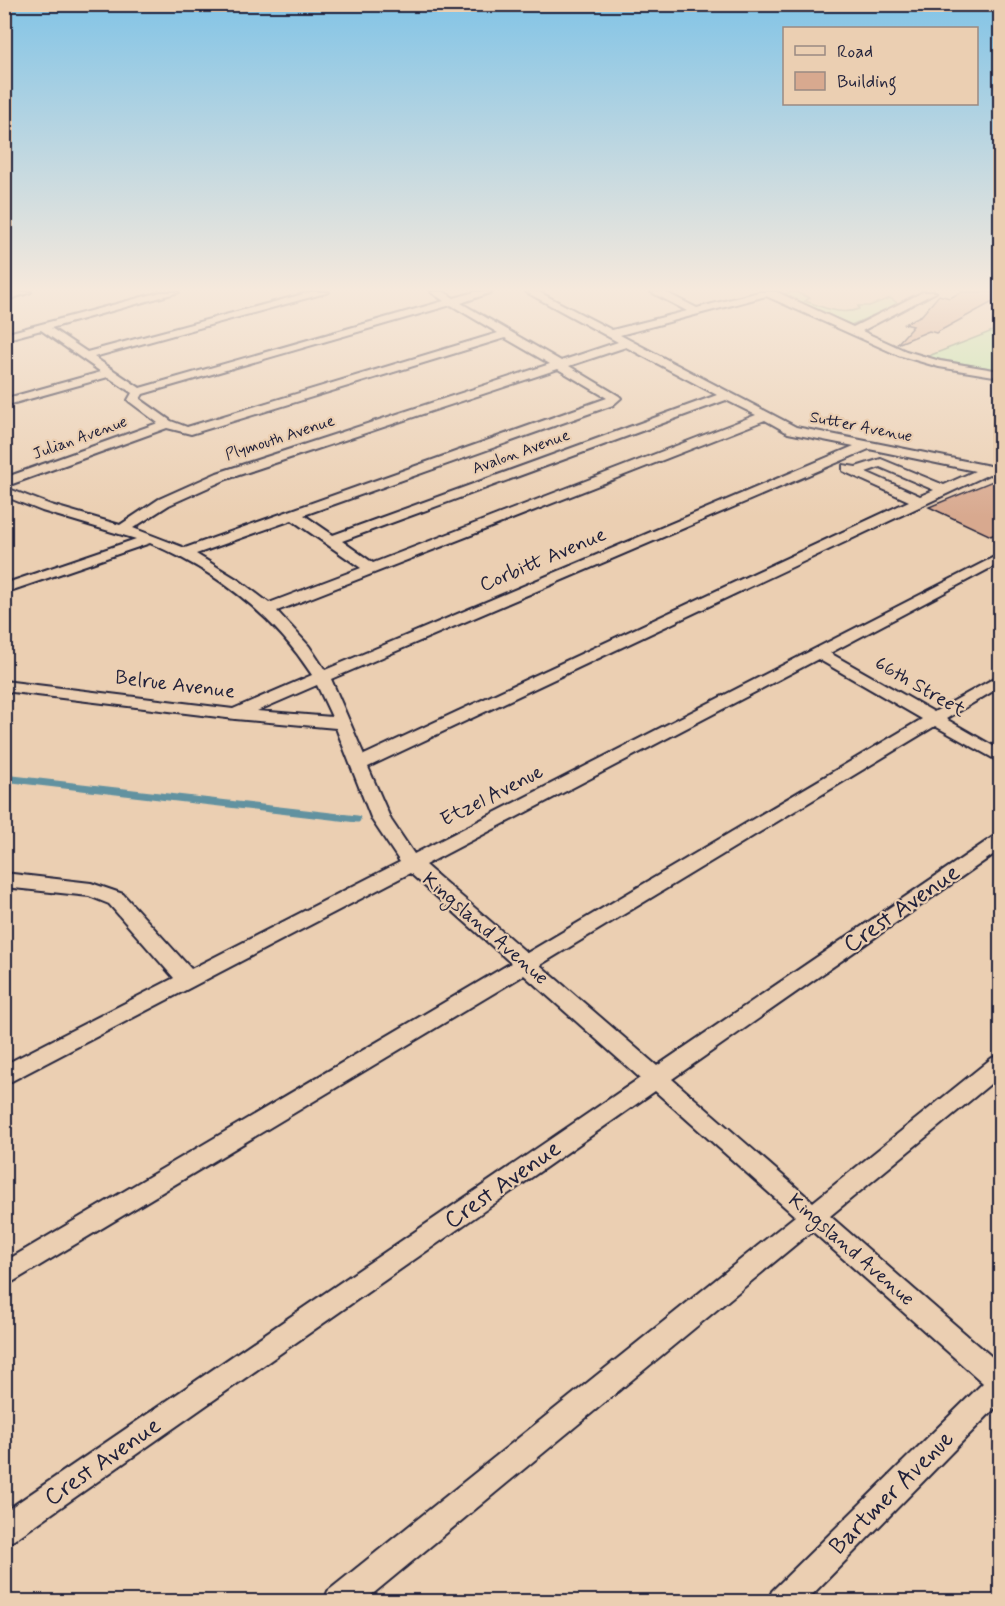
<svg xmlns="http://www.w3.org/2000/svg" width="1005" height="1606" font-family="Mynerve,sans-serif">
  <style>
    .green { fill: #bbe9a7; stroke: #6e8671; stroke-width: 1.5 }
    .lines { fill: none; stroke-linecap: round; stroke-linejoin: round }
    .stream { stroke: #6292a0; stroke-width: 7 }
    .building { fill: #d8a98f; stroke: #22223b; stroke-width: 1.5 }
    .minor-casing { stroke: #22223b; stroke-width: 4 }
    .minor { fill: #ebcfb2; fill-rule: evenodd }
    .labels { text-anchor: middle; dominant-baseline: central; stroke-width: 4.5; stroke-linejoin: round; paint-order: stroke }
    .far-street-label { font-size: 16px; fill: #22223b; stroke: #ebcfb2 }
    .street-label { font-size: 20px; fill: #22223b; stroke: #ebcfb2 }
    .near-street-label { font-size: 24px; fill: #22223b; stroke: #ebcfb2 }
  </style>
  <rect width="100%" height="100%" fill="#ebcfb2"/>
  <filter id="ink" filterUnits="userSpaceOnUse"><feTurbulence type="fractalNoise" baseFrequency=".0167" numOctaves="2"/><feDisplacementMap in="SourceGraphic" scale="12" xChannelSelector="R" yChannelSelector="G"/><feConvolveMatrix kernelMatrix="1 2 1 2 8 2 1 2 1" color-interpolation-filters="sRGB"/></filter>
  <g filter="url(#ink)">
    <g class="green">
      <path d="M795,292L810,298L805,301C823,307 841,316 859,309L858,306H869L890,298L899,304L851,325L781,294Z"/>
      <polygon points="1000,328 1000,370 926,357"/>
    </g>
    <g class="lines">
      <polyline class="stream" points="4,778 357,819"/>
    </g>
    <g class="building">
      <polygon points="961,292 1000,292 1000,298 936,333 929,331 897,344 913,326 904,324 922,315 939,295 950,298"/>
      <polygon points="1000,478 1000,531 991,536 929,507"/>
    </g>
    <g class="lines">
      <defs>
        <g id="minor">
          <polygon points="14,292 31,292 4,301 4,295"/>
          <path d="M161,292H179L51,328L87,352L311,292H329L94,357L140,388L444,301L431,292H444L454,298L475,292H492L461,303L561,361L618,342L526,292H539L612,330L687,311L651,292H665L697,308L759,292H777L853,327L923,292H936L862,331L906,351L940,361L1000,371V377L939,367L898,355L766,296L620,335L796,427L1000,468V476L989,474L368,767L391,820L414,854L1000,554V563L830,653L934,712L1000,675V687L946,719L1000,750V762L935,726L540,965L657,1066L993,837L1000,835V850L672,1079L813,1202L992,1058L1000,1055V1076L830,1216L1000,1364V1403L805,1602H768L772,1591L983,1383L812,1231L363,1602H324L328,1591L795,1216L655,1091L14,1540L4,1544V1512L640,1078L524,975L4,1287V1262L511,963L410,873L4,1085V1065L174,978L109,904L89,896L4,887V873L91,883L123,894L191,969L400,862L372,820L336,728L235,719L4,691V681L233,709L312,675C272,613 217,572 150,543L4,593V584L136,539L42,511L4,496V487L51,505L120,525L159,499L217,473L550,364L505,338L191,434L167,428L4,487V478L158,423L130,402L128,400L132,393L108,377L4,406V399L101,372L41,330L4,340V334ZM451,305L498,333L187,427L171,421L140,399L143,394ZM626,347L717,395L333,535L304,515L613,405L621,398L619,396L569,366ZM558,369L607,398L185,548L133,528L169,505L227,479ZM726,400L756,415L373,563L342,541ZM765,420L788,433L854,446L325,670L309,646L277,611ZM869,449L975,471L944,485L881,459L856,467L843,465V471L909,501L364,755L331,679ZM880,467L934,490L920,496L866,472ZM292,520L361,568L269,603L240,581L196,554ZM818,659L922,719L527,953L425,865ZM317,685L332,717L257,711Z"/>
        </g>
      </defs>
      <use href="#minor" class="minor-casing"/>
      <use href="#minor" class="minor"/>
    </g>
  </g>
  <linearGradient id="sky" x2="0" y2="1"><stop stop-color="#83c4e6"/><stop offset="0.56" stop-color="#f6e9dc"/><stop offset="1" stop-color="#f6e9dc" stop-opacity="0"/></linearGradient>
  <rect width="1005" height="517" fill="url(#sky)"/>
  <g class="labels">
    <g class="far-street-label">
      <text transform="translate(861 427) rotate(11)">Sutter Avenue</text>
      <text transform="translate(80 438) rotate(-20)">Julian Avenue</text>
      <text transform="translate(280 438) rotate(-18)">Plymouth Avenue</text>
      <text transform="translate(521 452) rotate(-20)">Avalon Avenue</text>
    </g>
    <g class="street-label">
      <text transform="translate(543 560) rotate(-23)">Corbitt Avenue</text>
      <text transform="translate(175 685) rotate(7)">Belrue Avenue</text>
      <text transform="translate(920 687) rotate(30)">66th Street</text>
      <text transform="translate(492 796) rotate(-27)">Etzel Avenue</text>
      <text transform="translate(485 929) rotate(41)">Kingsland Avenue</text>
      <text transform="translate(851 1250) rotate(41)">Kingsland Avenue</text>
    </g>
    <g class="near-street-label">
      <text transform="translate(902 909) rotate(-35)">Crest Avenue</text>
      <text transform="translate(503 1185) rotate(-35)">Crest Avenue</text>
      <text transform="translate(103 1462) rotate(-35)">Crest Avenue</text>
      <text transform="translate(892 1493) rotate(-45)">Bartmer Avenue</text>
    </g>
  </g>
  <rect width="1005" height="1606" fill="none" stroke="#ebcfb2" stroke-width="24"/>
  <rect x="12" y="12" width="981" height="1582" fill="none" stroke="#22223b" stroke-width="2" filter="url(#ink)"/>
  <rect x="783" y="27" width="195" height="78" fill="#ebcfb2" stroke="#9b8a82" stroke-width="1.5"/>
  <rect x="795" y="46" width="30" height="9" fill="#ebcfb2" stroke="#9b8a82" stroke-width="1.5"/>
  <text x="837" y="57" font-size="18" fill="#22223b">Road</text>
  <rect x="795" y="72" width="30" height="18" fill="#d8a98f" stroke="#9b8a82" stroke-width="1.5"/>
  <text x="837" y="87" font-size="18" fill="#22223b">Building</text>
</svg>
